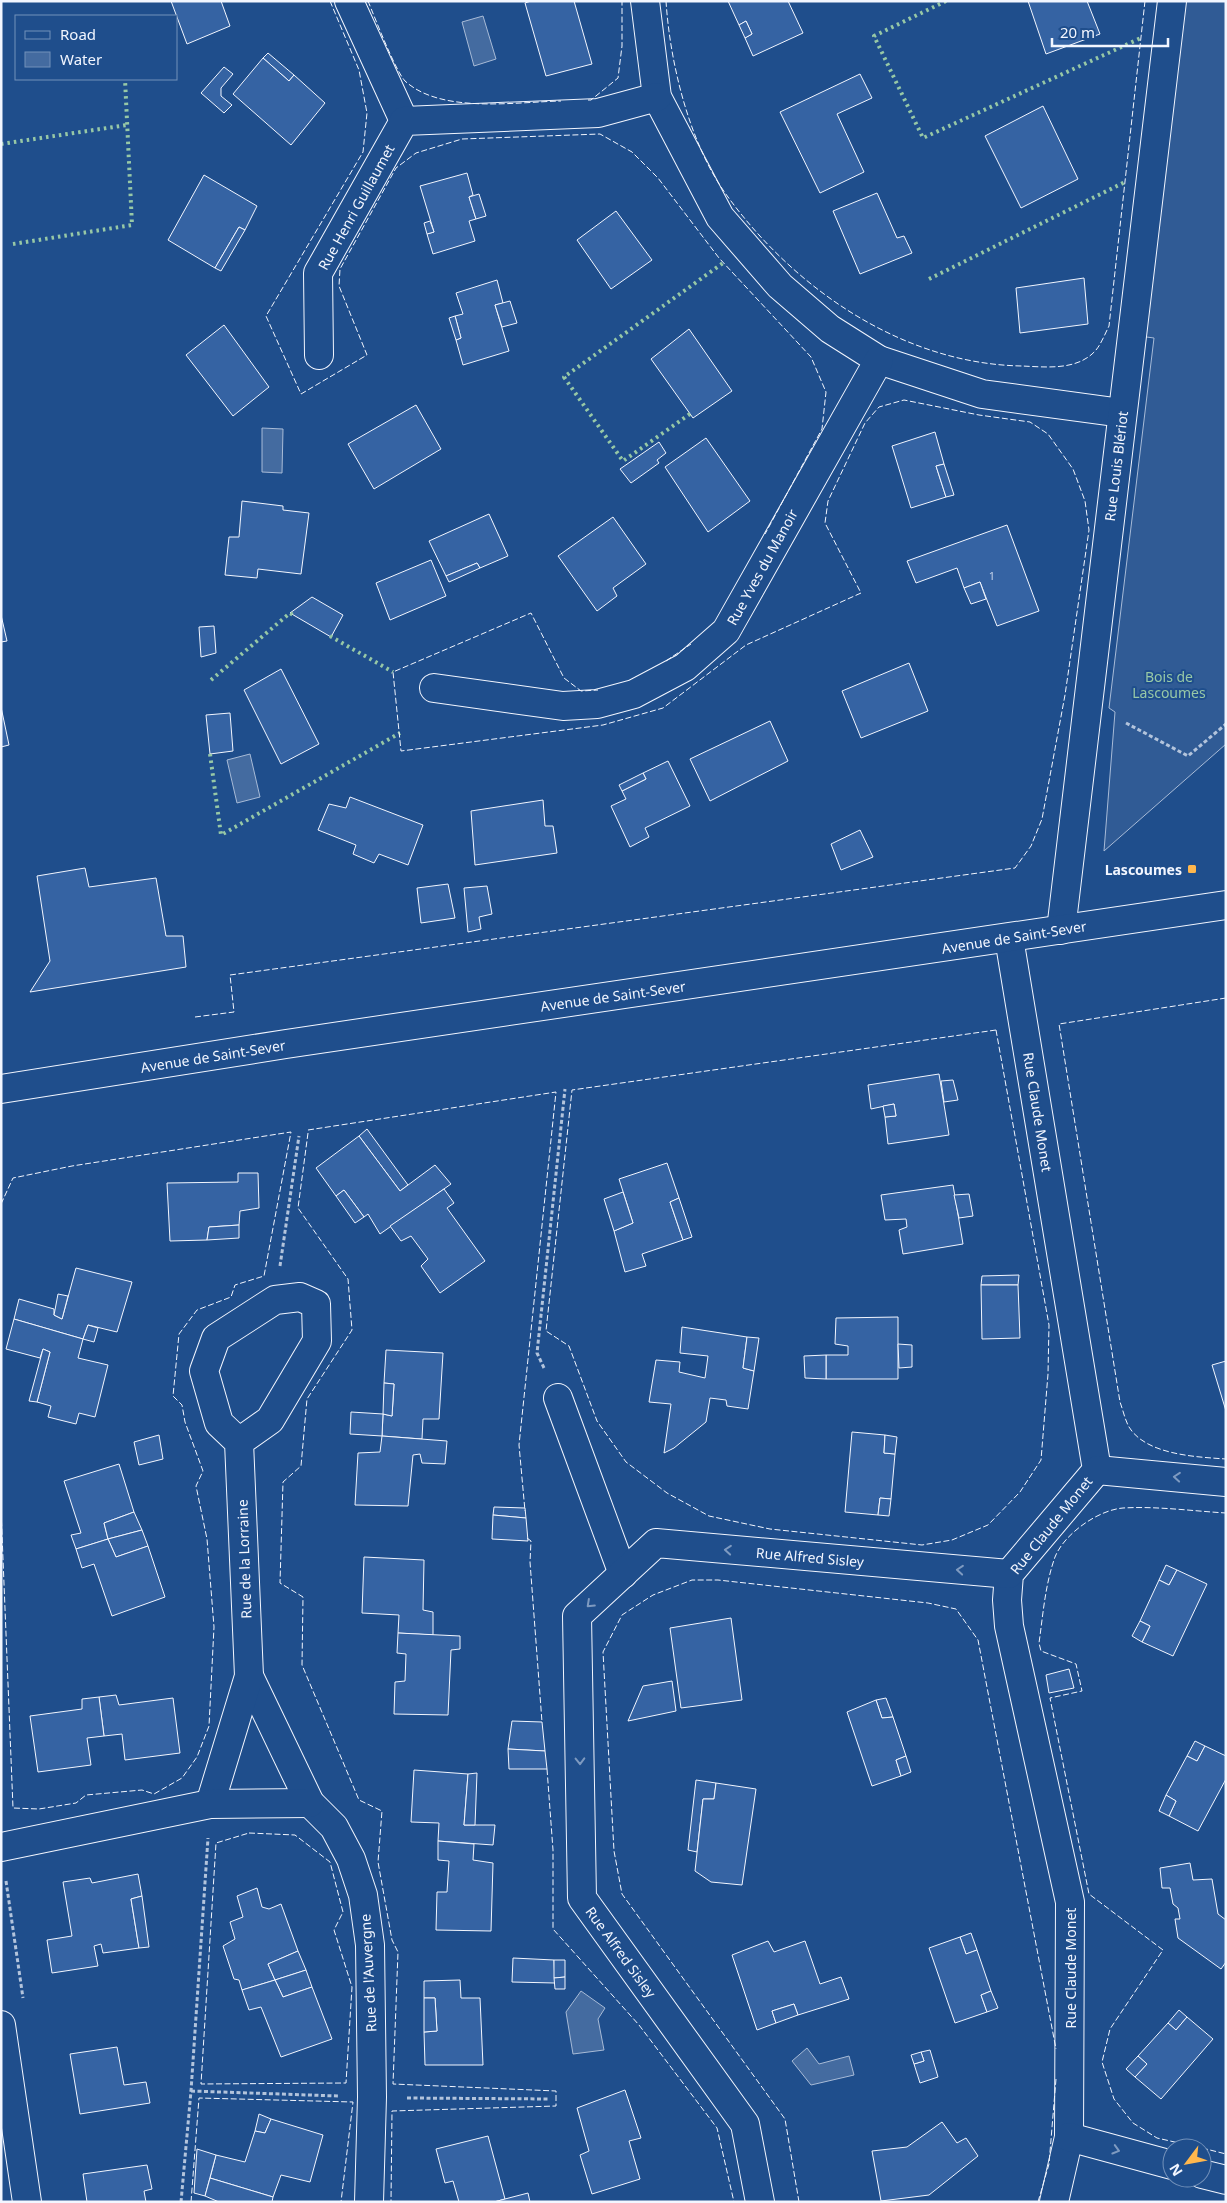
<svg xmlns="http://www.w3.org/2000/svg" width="1227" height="2203" font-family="'Noto Sans',sans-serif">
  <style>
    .built { fill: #305b95; stroke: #a8bbd7 }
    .water { fill: #446ba0; stroke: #a8bbd7 }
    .building { fill: #3563a3; stroke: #f2f6ff }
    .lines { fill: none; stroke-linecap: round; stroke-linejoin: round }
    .minor-casing { stroke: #f2f6ff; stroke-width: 30 }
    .major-casing { stroke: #f2f6ff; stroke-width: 30 }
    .path { stroke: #b3c4dc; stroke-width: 3; stroke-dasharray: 4 2.5; stroke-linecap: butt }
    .minor { stroke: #1f4e8c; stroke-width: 28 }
    .major { stroke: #1f4e8c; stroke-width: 28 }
    .hedge { stroke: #97c8a6; stroke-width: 4; stroke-dasharray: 2.5 4; stroke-linecap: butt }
    .fence { stroke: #f2f6ff; stroke-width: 1; stroke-dasharray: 6 2.5; stroke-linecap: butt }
    .oneway { stroke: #7e9ac0 }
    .poi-dot { fill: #ffb74d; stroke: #1f4e8c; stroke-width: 2 }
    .labels { text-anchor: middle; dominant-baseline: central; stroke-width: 4; stroke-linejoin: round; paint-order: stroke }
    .number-label { font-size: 11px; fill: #c3d1e8 }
    .street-label { font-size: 14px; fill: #f2f6ff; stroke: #1f4e8c }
    .park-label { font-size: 14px; fill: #97c8a6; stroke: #1f4e8c }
    .poi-label { font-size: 14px; font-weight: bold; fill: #f2f6ff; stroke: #1f4e8c; text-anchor: end }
  </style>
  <rect width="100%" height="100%" fill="#1f4e8c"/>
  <polygon class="built" points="1172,1 1226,1 1226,744 1104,851 1115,712 1109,708 1154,338 1132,335"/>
  <g class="water">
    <polygon points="483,16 496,59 474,66 462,22"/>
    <polygon points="262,428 283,429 282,473 262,472"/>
    <polygon points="250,754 260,797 237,803 227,760"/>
    <polygon points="581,1991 605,2008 598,2019 604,2050 573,2054 566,2012"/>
    <polygon points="807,2048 819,2064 849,2056 854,2075 811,2085 792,2061"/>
  </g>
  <g class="building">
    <polygon points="171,1 221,1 230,26 187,44"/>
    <polygon points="531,1 574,1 592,64 546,76 525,3"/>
    <polygon points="728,1 788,1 803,33 753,56 745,38 752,34 746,21 739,25"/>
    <polygon points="1028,1 1087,1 1100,34 1046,54"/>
    <polygon points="746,21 752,34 745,38 739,25"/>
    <polygon points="268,53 294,75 289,81 263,58"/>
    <polygon points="263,58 289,81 294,75 325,103 291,145 233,94"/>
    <polygon points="224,67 233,74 221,88 221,96 232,105 224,113 201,93"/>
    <polygon points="860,74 872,98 837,114 864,172 820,193 780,112"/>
    <polygon points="1043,106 1078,179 1021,208 985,136"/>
    <polygon points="467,173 473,195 469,197 476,219 469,221 475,241 433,254 427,234 434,232 420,186"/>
    <polygon points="204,175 257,206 245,230 239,227 215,268 168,240"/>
    <polygon points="877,193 897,238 904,236 912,253 860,274 833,211"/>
    <polygon points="479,194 486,216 476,219 469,197"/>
    <polygon points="616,211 652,260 611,289 577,240"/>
    <polygon points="430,221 434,232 427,234 424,223"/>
    <polygon points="239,227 245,230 221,271 215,268"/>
    <polygon points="1084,278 1088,324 1020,333 1016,288"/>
    <polygon points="497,280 503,303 495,305 509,351 463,365 456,340 461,338 455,316 463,314 456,293"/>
    <polygon points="510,301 517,323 502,327 495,305"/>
    <polygon points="455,316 461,338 456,340 449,318"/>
    <polygon points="224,325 269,387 233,416 186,355"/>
    <polygon points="689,329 732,391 693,418 651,359"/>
    <polygon points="416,405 441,449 374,489 348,444"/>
    <polygon points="935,432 944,464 936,466 946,497 911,508 892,446"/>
    <polygon points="706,438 750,501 708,532 665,467"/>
    <polygon points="659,442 666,453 657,460 659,463 631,483 620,469"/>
    <polygon points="944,464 954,495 946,497 936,466"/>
    <polygon points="242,501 283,506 283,510 309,513 301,574 258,569 257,578 225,575 229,537 239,537"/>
    <polygon points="489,514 508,556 480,568 477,563 446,576 429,541"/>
    <polygon points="613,517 646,564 613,588 617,596 597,611 558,556"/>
    <polygon points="1007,525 1039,611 997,626 980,582 964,588 957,568 916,583 907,561"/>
    <polygon points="431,560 446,596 390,620 376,583"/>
    <polygon points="477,563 480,568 449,582 446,576"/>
    <polygon points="980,582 986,599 971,604 964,588"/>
    <polygon points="312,597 343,615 331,637 290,613"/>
    <polygon points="1,615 7,641 1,642"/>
    <polygon points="214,626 216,653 201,657 199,627"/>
    <polygon points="909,663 928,711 861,738 842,691"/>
    <polygon points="281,669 319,744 281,764 244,690"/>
    <polygon points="1,707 9,745 1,747"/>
    <polygon points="230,713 233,751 210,754 206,715"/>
    <polygon points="770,721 788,761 710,801 690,759"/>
    <polygon points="668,761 690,806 645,828 649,837 630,847 611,806 626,799 622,791 646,779 643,773"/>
    <polygon points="643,773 646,779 622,791 619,785"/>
    <polygon points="350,797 423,825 408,865 379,854 374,863 353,854 356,845 318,830 329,804 346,808"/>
    <polygon points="543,800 545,826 553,826 557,853 475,865 471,811"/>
    <polygon points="860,830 873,857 841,870 831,844"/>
    <polygon points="85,868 89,887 156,878 166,936 183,936 186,967 30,992 50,961 37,876"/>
    <polygon points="448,884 455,918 421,923 417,888"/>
    <polygon points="487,886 492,914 479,917 481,929 468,932 464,888"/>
    <polygon points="939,1074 949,1135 888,1144 885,1117 896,1116 894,1104 871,1109 868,1085"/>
    <polygon points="953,1080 958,1100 944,1102 941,1081"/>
    <polygon points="894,1104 896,1116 885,1117 883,1106"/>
    <polygon points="367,1129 408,1185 400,1191 359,1136"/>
    <polygon points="359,1136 400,1191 435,1165 451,1184 380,1234 368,1214 364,1217 344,1190 336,1196 316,1168"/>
    <polygon points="667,1163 679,1198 670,1202 683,1240 642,1254 646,1266 625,1272 614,1231 633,1223 619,1179"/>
    <polygon points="238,1173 258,1173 259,1208 240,1211 239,1225 209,1227 207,1240 170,1241 167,1183 238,1182"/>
    <polygon points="953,1185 963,1244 903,1254 899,1230 907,1227 906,1219 885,1220 881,1195"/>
    <polygon points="444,1189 454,1203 447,1208 485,1261 440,1293 421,1266 428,1259 411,1236 401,1241 390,1226"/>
    <polygon points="344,1190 364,1217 355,1223 336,1196"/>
    <polygon points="623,1192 633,1223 614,1231 604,1199"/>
    <polygon points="969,1194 973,1216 959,1218 954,1195"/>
    <polygon points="679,1198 692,1237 683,1240 670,1202"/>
    <polygon points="239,1225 239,1238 207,1240 209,1227"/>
    <polygon points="76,1268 132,1282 117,1332 88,1325 83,1339 14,1319 19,1299 54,1309 54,1315 62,1319"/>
    <polygon points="1019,1275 1018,1285 981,1285 982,1276"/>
    <polygon points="981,1285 1018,1285 1020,1338 982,1339"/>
    <polygon points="58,1294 68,1296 62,1319 54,1315"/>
    <polygon points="898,1317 898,1379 826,1379 826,1355 848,1355 848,1346 835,1344 836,1318"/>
    <polygon points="14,1319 83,1339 78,1358 108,1365 95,1417 79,1413 76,1424 48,1417 51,1406 37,1402 50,1352 43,1349 40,1358 6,1349"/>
    <polygon points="88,1325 98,1328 94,1342 83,1339"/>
    <polygon points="682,1327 747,1337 743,1368 754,1371 748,1409 727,1406 726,1400 710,1398 706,1422 674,1448 664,1453 671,1404 649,1402 656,1360 680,1362 679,1372 705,1378 708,1356 680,1353"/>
    <polygon points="747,1337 759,1338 754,1371 743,1368"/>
    <polygon points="898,1344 912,1345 912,1367 899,1368"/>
    <polygon points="43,1349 50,1352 37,1402 29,1401"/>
    <polygon points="386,1350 443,1353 439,1419 423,1419 422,1439 382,1436 383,1414 392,1416 394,1384 384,1383"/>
    <polygon points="826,1355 826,1379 805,1378 804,1356"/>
    <polygon points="1226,1361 1226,1411 1212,1365"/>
    <polygon points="384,1383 394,1384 392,1416 383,1414"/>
    <polygon points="351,1412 383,1414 382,1436 350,1434"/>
    <polygon points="852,1432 885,1435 884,1453 895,1454 891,1499 880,1498 878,1515 845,1512"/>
    <polygon points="159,1435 163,1459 139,1465 134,1442"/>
    <polygon points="885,1435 897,1437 895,1454 884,1453"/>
    <polygon points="382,1436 447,1441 445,1464 422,1463 420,1454 413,1455 408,1506 355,1505 358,1453 380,1452"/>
    <polygon points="119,1464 134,1512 104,1523 108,1539 76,1549 71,1535 81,1533 64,1481"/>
    <polygon points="880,1498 891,1499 889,1516 878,1515"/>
    <polygon points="494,1507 525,1508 526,1518 493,1515"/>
    <polygon points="134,1512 142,1530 108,1539 104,1523"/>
    <polygon points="493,1515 526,1518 528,1541 492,1539"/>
    <polygon points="142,1530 148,1546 116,1557 108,1539"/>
    <polygon points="108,1539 116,1557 148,1546 165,1597 112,1616 94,1564 82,1568 76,1549"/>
    <polygon points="364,1557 424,1560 423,1610 433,1612 433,1635 398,1633 399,1615 362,1613"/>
    <polygon points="1166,1565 1177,1570 1169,1585 1159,1580"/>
    <polygon points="1177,1570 1207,1584 1173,1656 1142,1642 1150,1626 1140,1621 1159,1580 1169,1585"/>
    <polygon points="731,1618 742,1700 681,1708 670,1628"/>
    <polygon points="1140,1621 1150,1626 1142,1642 1132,1636"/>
    <polygon points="398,1633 460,1636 460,1649 451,1650 448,1715 394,1714 395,1682 405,1681 406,1654 397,1653"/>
    <polygon points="1069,1669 1074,1688 1049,1693 1046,1675"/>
    <polygon points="672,1681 676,1711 628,1721 643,1686"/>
    <polygon points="116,1695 119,1705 173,1698 180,1753 125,1760 122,1734 104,1736 99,1697"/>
    <polygon points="99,1697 104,1736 87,1738 91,1765 38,1772 30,1716 82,1709 82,1699"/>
    <polygon points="886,1698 893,1717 882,1718 876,1700"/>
    <polygon points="876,1700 882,1718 893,1717 906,1756 896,1760 901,1776 872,1786 847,1712"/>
    <polygon points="512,1721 542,1722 545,1751 508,1749"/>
    <polygon points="1195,1741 1205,1746 1197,1761 1187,1756"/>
    <polygon points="1205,1746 1226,1756 1226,1779 1198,1831 1169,1816 1176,1801 1166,1795 1187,1756 1197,1761"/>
    <polygon points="508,1749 545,1751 547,1769 509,1769"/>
    <polygon points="906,1756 911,1772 901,1776 896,1760"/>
    <polygon points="414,1770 468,1774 464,1825 495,1825 493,1845 438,1841 439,1823 411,1822"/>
    <polygon points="477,1773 475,1825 464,1825 468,1774"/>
    <polygon points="696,1780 716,1783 714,1799 703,1799 697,1852 688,1850"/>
    <polygon points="716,1783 756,1789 742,1885 711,1882 695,1871 703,1799 714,1799"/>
    <polygon points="1166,1795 1176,1801 1169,1816 1159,1811"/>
    <polygon points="438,1841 474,1844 473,1860 493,1863 491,1931 436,1930 437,1892 447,1892 449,1861 438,1860"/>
    <polygon points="1190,1863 1193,1880 1212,1879 1218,1914 1226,1920 1226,1962 1221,1969 1178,1938 1175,1919 1180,1919 1178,1908 1173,1904 1170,1888 1162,1888 1160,1868"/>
    <polygon points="138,1874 142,1896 131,1899 139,1948 103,1953 101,1944 94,1946 98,1966 52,1973 47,1940 72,1936 63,1882 90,1878 92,1883"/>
    <polygon points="257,1888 262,1907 269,1909 281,1904 298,1951 268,1964 275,1980 242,1990 239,1980 234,1979 223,1946 235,1939 230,1922 243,1917 237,1896"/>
    <polygon points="142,1896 149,1947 139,1948 131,1899"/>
    <polygon points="971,1933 977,1950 966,1954 960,1937"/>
    <polygon points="960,1937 966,1954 977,1950 991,1991 981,1995 987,2012 955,2023 929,1948"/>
    <polygon points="768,1941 774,1952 805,1941 820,1984 841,1977 849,1999 798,2015 794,2004 772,2011 776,2023 757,2030 732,1955"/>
    <polygon points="298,1951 306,1970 275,1980 268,1964"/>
    <polygon points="513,1958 554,1960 555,1983 512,1982"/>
    <polygon points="554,1960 565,1960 565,1977 554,1978"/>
    <polygon points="306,1970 312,1987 283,1997 275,1980"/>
    <polygon points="565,1977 565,1989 555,1989 554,1978"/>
    <polygon points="275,1980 283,1997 312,1987 332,2039 281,2057 261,2007 249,2010 242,1990"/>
    <polygon points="460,1980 461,1998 480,1998 483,2065 425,2065 424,2032 437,2031 435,1998 424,1998 424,1981"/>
    <polygon points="991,1991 998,2008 987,2012 981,1995"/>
    <polygon points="424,1998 435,1998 437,2031 424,2032"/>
    <polygon points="794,2004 798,2015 776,2023 772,2011"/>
    <polygon points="1179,2010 1187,2017 1176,2030 1168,2023"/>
    <polygon points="1187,2017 1213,2039 1161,2099 1135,2077 1147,2064 1138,2056 1168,2023 1176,2030"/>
    <polygon points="117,2047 124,2085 146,2082 150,2103 80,2114 70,2054"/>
    <polygon points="930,2050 938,2077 920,2083 914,2064 924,2061 921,2052"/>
    <polygon points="921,2052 924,2061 914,2064 911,2055"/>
    <polygon points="1138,2056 1147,2064 1135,2077 1126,2069"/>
    <polygon points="625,2090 641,2138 629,2141 640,2179 592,2194 580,2155 589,2151 577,2108"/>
    <polygon points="259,2114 271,2119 265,2133 255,2131"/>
    <polygon points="271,2119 323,2135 310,2182 281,2175 273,2197 210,2178 216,2155 245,2162 255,2131 265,2133"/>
    <polygon points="942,2122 957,2143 966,2138 978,2156 929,2195 881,2201 872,2151 907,2147"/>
    <polygon points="488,2136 505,2199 494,2202 459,2202 453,2181 445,2183 436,2149"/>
    <polygon points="197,2149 216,2155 205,2196 194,2193"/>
    <polygon points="147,2165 152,2189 144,2191 146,2202 87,2202 83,2174"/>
    <polygon points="210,2178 273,2197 272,2202 219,2202 205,2196"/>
    <polygon points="528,2193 530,2202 494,2202 505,2199"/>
  </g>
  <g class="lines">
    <defs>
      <g id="minor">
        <polyline points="349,1 404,121"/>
        <polyline points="645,1 657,97 720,217 780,286 830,329 879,360 982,394 1122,413"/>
        <polyline points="319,355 318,273 404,121 598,113 657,97"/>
        <polyline points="434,688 563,706 597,704 634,694 685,667 726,631 879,360"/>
        <polyline points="1061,930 1172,1"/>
        <polyline points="1009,938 1097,1470 1009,1574 1007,1600 1009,1626 1070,1902 1069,2137 1054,2202"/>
        <polyline points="558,1398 623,1574"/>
        <polyline points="1097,1470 1226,1482"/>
        <polyline points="249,1676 310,1803 334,1827 351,1859 363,1895 370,1945 372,2097 369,2202"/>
        <polyline points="210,1804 249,1676 239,1442 270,1420 317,1341 316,1304 300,1297 275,1300 216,1338 204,1371 219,1423 239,1442"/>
        <polyline points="1,1847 210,1804 310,1803"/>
        <polyline points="1,2025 27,2202"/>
        <polyline points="1069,2137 1172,2165"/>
        <polyline points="1202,2174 1226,2180"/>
        <polyline points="760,2202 745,2124 582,1898 577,1616 656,1543 1009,1574"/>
      </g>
      <polyline id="major" points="1,1089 286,1044 1226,905"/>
    </defs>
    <use href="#minor" class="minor-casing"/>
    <use href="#major" class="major-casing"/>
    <g class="path">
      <polyline points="1126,723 1188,756 1226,724"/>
      <polyline points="280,1266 299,1136"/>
      <polyline points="544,1368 537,1353 565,1089"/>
      <polyline points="6,1881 23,1998"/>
      <polyline points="191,2091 338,2096"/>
      <polyline points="407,2098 549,2099"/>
      <polyline points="181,2202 191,2091 208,1838"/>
    </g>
    <use href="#minor" class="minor"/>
    <use href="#major" class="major"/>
    <g class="hedge">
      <polyline points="946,1 874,36 923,138 1141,38"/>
      <polyline points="1,144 127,125"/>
      <polyline points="13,244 132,225 125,79"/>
      <polyline points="929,279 1125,182"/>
      <polyline points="690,414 623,461 564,377 723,263"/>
      <polyline points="330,636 393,672"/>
      <polyline points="211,680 290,613 293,615"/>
      <polyline points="210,754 221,835 400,733"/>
    </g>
    <g class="fence">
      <polyline points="330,1 359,70 367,113 363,152 266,316 301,394 367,355 339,286 340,269 396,168 416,153 462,139 600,134 632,152 658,178 719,258 811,357 826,392 822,429 765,534"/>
      <path d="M368,1C375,18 395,70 405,81C441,114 515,102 561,101"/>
      <path d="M666,1C670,64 690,146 728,197C796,290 904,364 1022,366C1046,367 1078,371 1096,350C1101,344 1105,334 1109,326L1145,1"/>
      <polyline points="588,100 591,100 618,78 622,46 622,1"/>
      <polyline points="666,661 691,644"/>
      <path d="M1226,998L1059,1024L1120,1402C1123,1410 1125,1420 1129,1427C1146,1455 1197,1457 1226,1459"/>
      <polyline points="195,1017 234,1012 230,975 1015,868 1031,846 1042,819 1065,695 1089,530 1085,501 1073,469 1048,434 1030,422 979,415 904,400 879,407 865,423 828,501 825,523 861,593 746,645 663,708 603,725 401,751 393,672 531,613 564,678 581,691 598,690"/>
      <polygon points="996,1030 1049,1325 1048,1374 1041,1460 1020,1492 988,1525 952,1540 922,1545 770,1529 709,1516 667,1493 626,1462 597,1421 569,1346 546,1331 572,1090"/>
      <polyline points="308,1130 556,1092 519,1445 525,1511"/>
      <polyline points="308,1133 298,1208 348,1279 352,1330 307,1399 301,1466 283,1482 280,1583 303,1597 302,1665 359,1800 382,1811 378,1862 392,1940 398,1952 393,2084 556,2091 556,2106 392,2111 391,2202"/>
      <polyline points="1,1204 13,1178 72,1166 291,1132 264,1276 235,1285 231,1297 197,1310 179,1334 173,1396 182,1405 185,1422 203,1471 196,1486 207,1539 214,1627 209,1726 197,1757 182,1778 154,1794 142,1790 86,1795 76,1803 39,1809 13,1808 1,1509"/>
      <polyline points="527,1538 531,1541 530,1562 542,1722"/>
      <polyline points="547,1769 553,1850 553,1929 639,2025 717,2128 734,2202"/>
      <polygon points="249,1833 295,1835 330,1862 343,1912 334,1930 352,1987 346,2083 201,2084 216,1843"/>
      <path d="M1201,2148L1157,2138L1133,2123L1114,2099L1102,2062L1110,2029L1163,1950L1089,1894L1050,1698L1082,1691L1076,1664L1041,1651L1039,1643C1043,1615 1045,1585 1055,1557C1064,1534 1098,1510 1123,1508C1157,1506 1192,1511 1226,1513"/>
      <polyline points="1202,2148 1226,2154"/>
      <polyline points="191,2202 199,2098 353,2102 341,2202"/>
      <polyline points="799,2202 785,2119 622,1894 614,1851 603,1652 622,1615 653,1595 692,1580 718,1580 928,1603 956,1609 978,1640 1056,2049"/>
      <polyline points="1038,2202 1049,2164 1056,2079"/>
    </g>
  </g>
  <defs><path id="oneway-chevron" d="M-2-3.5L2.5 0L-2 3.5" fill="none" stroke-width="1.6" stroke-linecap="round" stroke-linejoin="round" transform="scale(1.25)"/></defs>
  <g class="oneway">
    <use href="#oneway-chevron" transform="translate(1177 1477) rotate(-175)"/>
    <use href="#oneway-chevron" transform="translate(728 1550) rotate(-175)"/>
    <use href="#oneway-chevron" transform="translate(960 1570) rotate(-175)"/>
    <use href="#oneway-chevron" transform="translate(590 1604) rotate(137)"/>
    <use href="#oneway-chevron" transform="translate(580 1761) rotate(89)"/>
    <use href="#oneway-chevron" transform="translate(1116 2150) rotate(16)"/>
  </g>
  <rect class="poi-dot" x="1187" y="864" width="10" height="10" rx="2.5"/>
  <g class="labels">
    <g class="number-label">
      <text x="992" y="575">1</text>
    </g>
    <g class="street-label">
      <text transform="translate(356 207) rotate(-61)">Rue Henri Guillaumet</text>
      <text transform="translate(1116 466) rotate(-83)">Rue Louis Blériot</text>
      <text transform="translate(762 567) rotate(-61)">Rue Yves du Manoir</text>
      <text transform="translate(1014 937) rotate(-9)">Avenue de Saint-Sever</text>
      <text transform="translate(613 996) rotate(-8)">Avenue de Saint-Sever</text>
      <text transform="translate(213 1056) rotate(-9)">Avenue de Saint-Sever</text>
      <text transform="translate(1038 1112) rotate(81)">Rue Claude Monet</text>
      <text transform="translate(1051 1525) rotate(-51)">Rue Claude Monet</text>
      <text transform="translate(810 1557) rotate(5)">Rue Alfred Sisley</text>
      <text transform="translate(244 1559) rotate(-92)">Rue de la Lorraine</text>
      <text transform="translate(621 1952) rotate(54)">Rue Alfred Sisley</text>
      <text transform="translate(1070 1968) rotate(-90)">Rue Claude Monet</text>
      <text transform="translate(368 1973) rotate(-93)">Rue de l'Auvergne</text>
    </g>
    <g class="park-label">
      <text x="1169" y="676">Bois de<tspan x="1169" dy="16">Lascoumes</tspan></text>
    </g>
    <g class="poi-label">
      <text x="1182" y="869">Lascoumes</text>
    </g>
  </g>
  <rect width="1227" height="2203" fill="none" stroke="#f2f6ff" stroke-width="5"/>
  <rect x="15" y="15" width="162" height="65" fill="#1f4e8c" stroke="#7391ba"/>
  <rect x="25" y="31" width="25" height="8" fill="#1f4e8c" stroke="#7391ba"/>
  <text x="60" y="40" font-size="15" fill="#f2f6ff">Road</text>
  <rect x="25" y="52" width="25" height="15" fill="#446ba0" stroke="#7391ba"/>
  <text x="60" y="65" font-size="15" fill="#f2f6ff">Water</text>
  <g transform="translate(1187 2163) rotate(238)"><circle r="24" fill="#1f4e8c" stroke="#7391ba"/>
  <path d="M0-4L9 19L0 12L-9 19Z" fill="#ffb74d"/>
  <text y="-8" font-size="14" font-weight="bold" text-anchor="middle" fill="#f2f6ff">N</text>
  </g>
  <path d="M1052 38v8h116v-8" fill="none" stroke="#f2f6ff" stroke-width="2.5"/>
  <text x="1060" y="38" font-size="15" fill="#f2f6ff" stroke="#1f4e8c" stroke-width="4" paint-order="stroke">20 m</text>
</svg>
